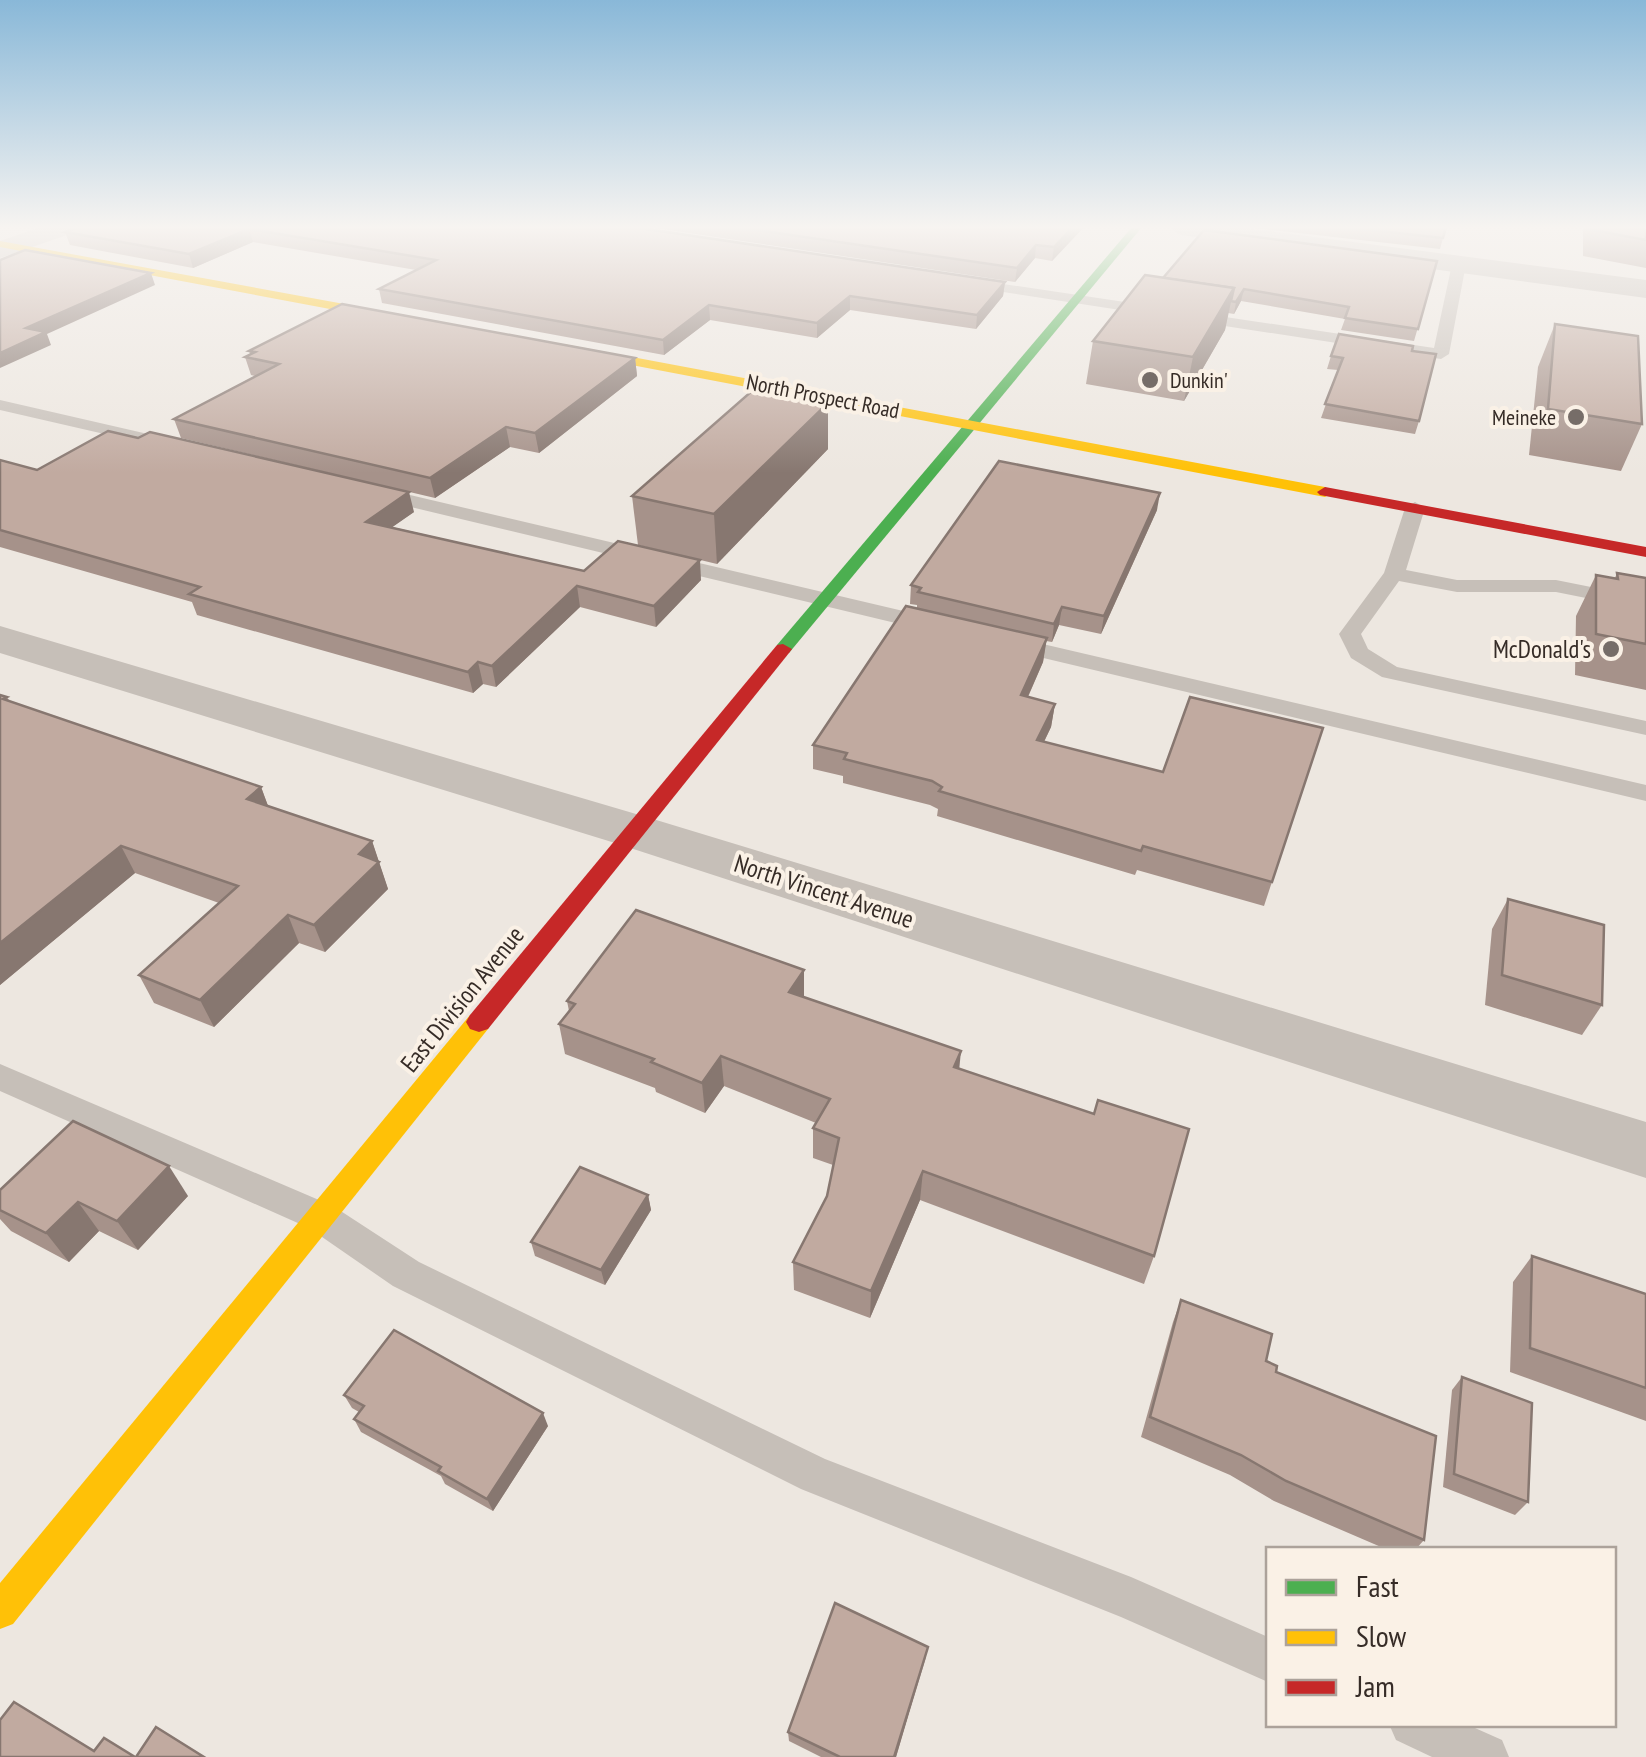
<svg xmlns="http://www.w3.org/2000/svg" width="1646" height="1757" font-family="'PT Sans Narrow',sans-serif">
  <style>
    .lines { fill: none; stroke-linecap: round; stroke-linejoin: round }
    .lane { fill: #c6bfb8; fill-rule: evenodd }
    .street { fill: #c6bfb8; fill-rule: evenodd }
    .fast { fill: #4caf50; fill-rule: evenodd }
    .slow { fill: #ffc107; fill-rule: evenodd }
    .jam { fill: #c62828; fill-rule: evenodd }
    .wall { fill: #a6928a }
    .shaded-wall { fill: #877770 }
    .building { fill: #c1aaa0; stroke: #877770; stroke-width: 2.5 }
    .poi-dot { fill: #766d68; stroke: #faf1e6; stroke-width: 4 }
    .labels { text-anchor: middle; dominant-baseline: central; stroke-width: 8; stroke-linejoin: round; paint-order: stroke }
    .far-poi-label { font-size: 22px; fill: #362c27; stroke: #faf1e6; text-anchor: start }
    .far-street-label { font-size: 22px; fill: #362c27; stroke: #faf1e6 }
    .poi-label { font-size: 25px; fill: #362c27; stroke: #faf1e6; text-anchor: end }
    .street-label { font-size: 25px; fill: #362c27; stroke: #faf1e6 }
  </style>
  <rect width="100%" height="100%" fill="#ede7e0"/>
  <g class="lines">
    <g class="lane">
      <polygon points="1459,260 1466,264 1449,354 1441,359 970,287 963,283 970,279 1434,348 1452,264"/>
      <polygon points="0,400 174,440 183,445 174,450 0,410"/>
      <polygon points="376,487 933,618 944,625 933,632 369,497 369,489"/>
      <polygon points="1415,502 1425,508 1406,570 1457,580 1556,580 1646,598 1646,610 1556,592 1457,592 1399,581 1361,634 1368,649 1397,667 1646,721 1646,735 1382,677 1351,658 1339,634 1384,573 1405,508"/>
      <polygon points="1009,636 1646,785 1646,801 1001,648 998,643 1001,638"/>
      <polygon points="0,1064 333,1206 419,1262 825,1459 1131,1577 1268,1637 1268,1682 1121,1617 801,1489 393,1286 309,1228 0,1091"/>
      <polygon points="1389,1724 1466,1724 1502,1740 1509,1757 1432,1757 1396,1740"/>
    </g>
    <g class="street">
      <polygon points="40,227 77,227 73,233 0,258 0,241"/>
      <polygon points="1168,227 1238,227 1646,280 1646,298 1181,235"/>
      <polygon points="0,626 653,819 1646,1122 1646,1178 615,843 0,653"/>
    </g>
    <polygon class="fast" points="1132,227 1142,227 789,653 777,653 777,645"/>
    <g class="slow">
      <polygon points="0,241 410,316 416,320 410,324 0,247"/>
      <polygon points="563,344 1325,487 1333,492 1325,497 558,351 557,348"/>
      <polygon points="479,1012 488,1015 492,1022 488,1029 13,1624 0,1629 0,1583 470,1015"/>
    </g>
    <g class="jam">
      <polygon points="1325,487 1646,547 1646,557 1320,495 1317,492"/>
      <polygon points="783,644 792,649 789,653 488,1029 479,1032 470,1029 466,1022 470,1015 777,645"/>
    </g>
  </g>
  <g class="wall">
    <polygon points="78,227 633,227 1005,282 1003,296 976,329 850,310 817,338 710,320 664,355 382,303 379,289 416,270 253,242 193,268 70,245 65,232"/>
    <polygon points="649,227 1084,227 1052,261 1035,258 1015,282"/>
    <polygon points="1246,227 1446,227 1440,249"/>
    <polygon points="1583,227 1646,227 1646,268 1583,256"/>
    <polygon points="1437,261 1414,341 1341,330 1345,319 1241,301 1234,314 1228,313 1225,330 1184,401 1086,384 1093,341 1163,278"/>
    <polygon points="1555,324 1642,424 1621,471 1529,455 1538,367"/>
    <polygon points="249,351 635,358 637,376 539,453 510,447 435,498 181,438 174,419 255,376 251,375 245,357 250,354"/>
    <polygon points="1412,351 1419,421 1415,434 1321,418 1338,370 1327,369 1331,356"/>
    <polygon points="828,403 828,449 717,564 638,545 632,496"/>
    <polygon points="0,460 37,470 414,512 392,527 584,571 701,580 656,627 580,607 496,687 483,684 473,693 197,615 192,602 0,547"/>
    <polygon points="1157,510 1101,634 1059,625 1052,642 1046,641 1043,662 1028,697 1055,704 1051,727 1044,742 1163,772 1323,728 1264,906 1137,870 1135,875 937,816 938,809 930,805 843,783 843,776 813,769 813,745 917,608 917,605 910,604 911,585"/>
    <polygon points="1617,573 1646,578 1646,690 1575,675 1576,616 1596,575 1615,578"/>
    <polygon points="0,695 7,697 10,702 261,787 268,806 372,841 388,889 325,952 299,943 214,1027 154,1003 139,975 219,903 135,873 0,985"/>
    <polygon points="1508,899 1602,1005 1582,1035 1485,1005 1492,929"/>
    <polygon points="804,970 804,997 959,1068 1154,1256 1144,1284 920,1200 870,1318 794,1290 793,1262 827,1196 833,1165 813,1158 813,1128 816,1123 724,1086 705,1113 656,1092 655,1088 565,1054 559,1024 569,1011 567,1001"/>
    <polygon points="0,1190 188,1196 138,1250 99,1231 69,1262 11,1231 0,1219"/>
    <polygon points="648,1195 651,1210 605,1285 535,1256 531,1242"/>
    <polygon points="1532,1256 1646,1294 1646,1421 1510,1372 1513,1282"/>
    <polygon points="1181,1300 1266,1361 1276,1372 1424,1540 1415,1550 1388,1550 1274,1501 1230,1475 1141,1437 1173,1322"/>
    <polygon points="1462,1377 1528,1502 1515,1515 1443,1487 1452,1390"/>
    <polygon points="344,1395 548,1426 493,1511 445,1484 441,1476 361,1432 354,1419 359,1412 352,1408"/>
    <polygon points="926,1657 896,1757 821,1757 789,1741 788,1732"/>
  </g>
  <g class="shaded-wall">
    <polygon points="1073,227 1084,227 1052,261 1054,247"/>
    <polygon points="249,229 253,242 193,268 189,254"/>
    <polygon points="1036,245 1035,258 1015,282 1017,268"/>
    <polygon points="151,273 155,285 47,334 51,345 0,368 0,353 26,328"/>
    <polygon points="1005,282 1003,296 976,329 977,315"/>
    <polygon points="1234,288 1225,330 1184,401 1193,357"/>
    <polygon points="1244,289 1241,301 1234,314 1236,302"/>
    <polygon points="850,296 850,310 817,338 817,323"/>
    <polygon points="709,305 710,320 664,355 663,340"/>
    <polygon points="635,358 637,376 539,453 535,433"/>
    <polygon points="828,403 828,449 717,564 714,514"/>
    <polygon points="506,427 510,447 435,498 430,478"/>
    <polygon points="409,492 414,512 371,542 366,522"/>
    <polygon points="1160,493 1157,510 1101,634 1104,616"/>
    <polygon points="700,560 701,580 656,627 654,606"/>
    <polygon points="577,586 580,607 496,687 492,666"/>
    <polygon points="1062,607 1059,625 1052,642 1054,624"/>
    <polygon points="1047,638 1043,662 1018,719 1021,695"/>
    <polygon points="478,662 483,684 473,693 468,672"/>
    <polygon points="1055,704 1051,727 1033,764 1037,740"/>
    <polygon points="261,787 271,814 247,799"/>
    <polygon points="372,841 388,889 325,952 314,925 359,854"/>
    <polygon points="121,846 135,873 0,985 0,943"/>
    <polygon points="288,915 299,943 214,1027 200,1000"/>
    <polygon points="804,970 804,1000 789,992"/>
    <polygon points="961,1051 958,1081 954,1067"/>
    <polygon points="721,1056 724,1086 705,1113 702,1083"/>
    <polygon points="169,1166 188,1196 138,1250 117,1221"/>
    <polygon points="923,1171 920,1200 870,1318 871,1291"/>
    <polygon points="648,1195 651,1210 605,1285 601,1270"/>
    <polygon points="78,1202 99,1231 69,1262 46,1233"/>
    <polygon points="543,1413 548,1426 493,1511 487,1499"/>
    <polygon points="928,1647 896,1757 894,1757"/>
  </g>
  <g class="building">
    <polygon points="78,227 633,227 1005,282 977,315 850,296 817,323 709,305 663,340 379,289 436,260 249,229 189,254 65,232"/>
    <polygon points="736,227 1073,227 1054,247 1036,245 1017,268"/>
    <polygon points="1343,227 1446,227 1443,238"/>
    <polygon points="1593,227 1646,227 1646,240 1593,230"/>
    <polygon points="1204,230 1437,261 1418,329 1345,318 1349,307 1244,289 1236,302 1231,301 1234,288 1163,278"/>
    <polygon points="25,250 151,273 26,328 46,332 0,353 0,260"/>
    <polygon points="1145,275 1234,288 1193,357 1093,341"/>
    <polygon points="342,304 635,358 535,433 506,427 430,478 174,419 279,364 245,357 255,352 249,351"/>
    <polygon points="1555,324 1638,336 1642,424 1548,409"/>
    <polygon points="1339,334 1413,346 1412,351 1436,354 1419,421 1325,404 1343,358 1331,356"/>
    <polygon points="753,390 828,403 714,514 632,496"/>
    <polygon points="108,431 138,438 150,432 409,492 366,522 584,571 618,541 700,560 654,606 577,586 492,666 478,662 468,672 189,594 200,587 0,530 0,460 37,470"/>
    <polygon points="999,461 1160,493 1104,616 1062,607 1054,624 918,592 921,588 911,585"/>
    <polygon points="1617,573 1646,578 1646,644 1596,634 1596,575 1618,579"/>
    <polygon points="906,606 1047,638 1021,695 1055,704 1037,740 1163,772 1190,697 1323,728 1272,882 1143,846 1141,851 939,791 942,787 932,781 844,759 847,753 813,745"/>
    <polygon points="0,695 7,697 3,699 261,787 247,799 372,841 359,854 379,862 314,925 288,915 200,1000 139,975 238,886 121,846 0,943"/>
    <polygon points="1508,899 1604,925 1602,1005 1502,975"/>
    <polygon points="636,910 804,970 789,992 961,1051 954,1067 1094,1114 1098,1100 1189,1129 1154,1256 923,1171 871,1291 793,1262 827,1196 839,1138 813,1128 830,1099 721,1056 702,1083 651,1062 654,1059 559,1024 575,1004 567,1001"/>
    <polygon points="73,1121 169,1166 117,1221 78,1202 46,1233 0,1210 0,1190"/>
    <polygon points="580,1167 648,1195 601,1270 531,1242"/>
    <polygon points="1532,1256 1646,1294 1646,1388 1530,1348"/>
    <polygon points="1181,1300 1272,1334 1266,1361 1277,1366 1276,1372 1436,1436 1424,1540 1286,1481 1241,1455 1150,1417"/>
    <polygon points="394,1330 543,1413 487,1499 438,1471 441,1467 354,1419 364,1406 344,1395"/>
    <polygon points="1462,1377 1532,1403 1528,1502 1454,1474"/>
    <polygon points="835,1603 928,1647 894,1757 840,1757 788,1732"/>
    <polygon points="14,1702 94,1751 104,1738 135,1757 0,1757 0,1720"/>
    <polygon points="156,1727 204,1757 136,1757"/>
  </g>
  <linearGradient id="sky" x2="0" y2="1"><stop stop-color="#89b8d8"/><stop offset="0.48" stop-color="#f7f4f1"/><stop offset="1" stop-color="#f7f4f1" stop-opacity="0"/></linearGradient>
  <rect width="1646" height="473" fill="url(#sky)"/>
  <g class="poi-dot">
    <circle cx="1150" cy="380" r="10"/>
    <circle cx="1576" cy="417" r="10"/>
    <circle cx="1611" cy="649" r="10"/>
  </g>
  <g class="labels">
    <g class="far-poi-label">
      <text x="1170" y="380">Dunkin'</text>
      <text x="1556" y="417" text-anchor="end">Meineke</text>
    </g>
    <g class="far-street-label">
      <text transform="translate(823 396) rotate(11)">North Prospect Road</text>
    </g>
    <g class="poi-label">
      <text x="1591" y="649">McDonald's</text>
    </g>
    <g class="street-label">
      <text transform="translate(824 891) rotate(18)">North Vincent Avenue</text>
      <text transform="translate(462 999) rotate(-51)">East Division Avenue</text>
    </g>
  </g>
  <rect x="1266" y="1547" width="350" height="180" fill="#faf1e6" stroke="#aca29a" stroke-width="2.5"/>
  <rect x="1286" y="1580" width="50" height="15" fill="#4caf50" stroke="#aca29a" stroke-width="2.5"/>
  <text x="1356" y="1597" font-size="30" fill="#362c27">Fast</text>
  <rect x="1286" y="1630" width="50" height="15" fill="#ffc107" stroke="#aca29a" stroke-width="2.5"/>
  <text x="1356" y="1647" font-size="30" fill="#362c27">Slow</text>
  <rect x="1286" y="1680" width="50" height="15" fill="#c62828" stroke="#aca29a" stroke-width="2.5"/>
  <text x="1356" y="1697" font-size="30" fill="#362c27">Jam</text>
</svg>
